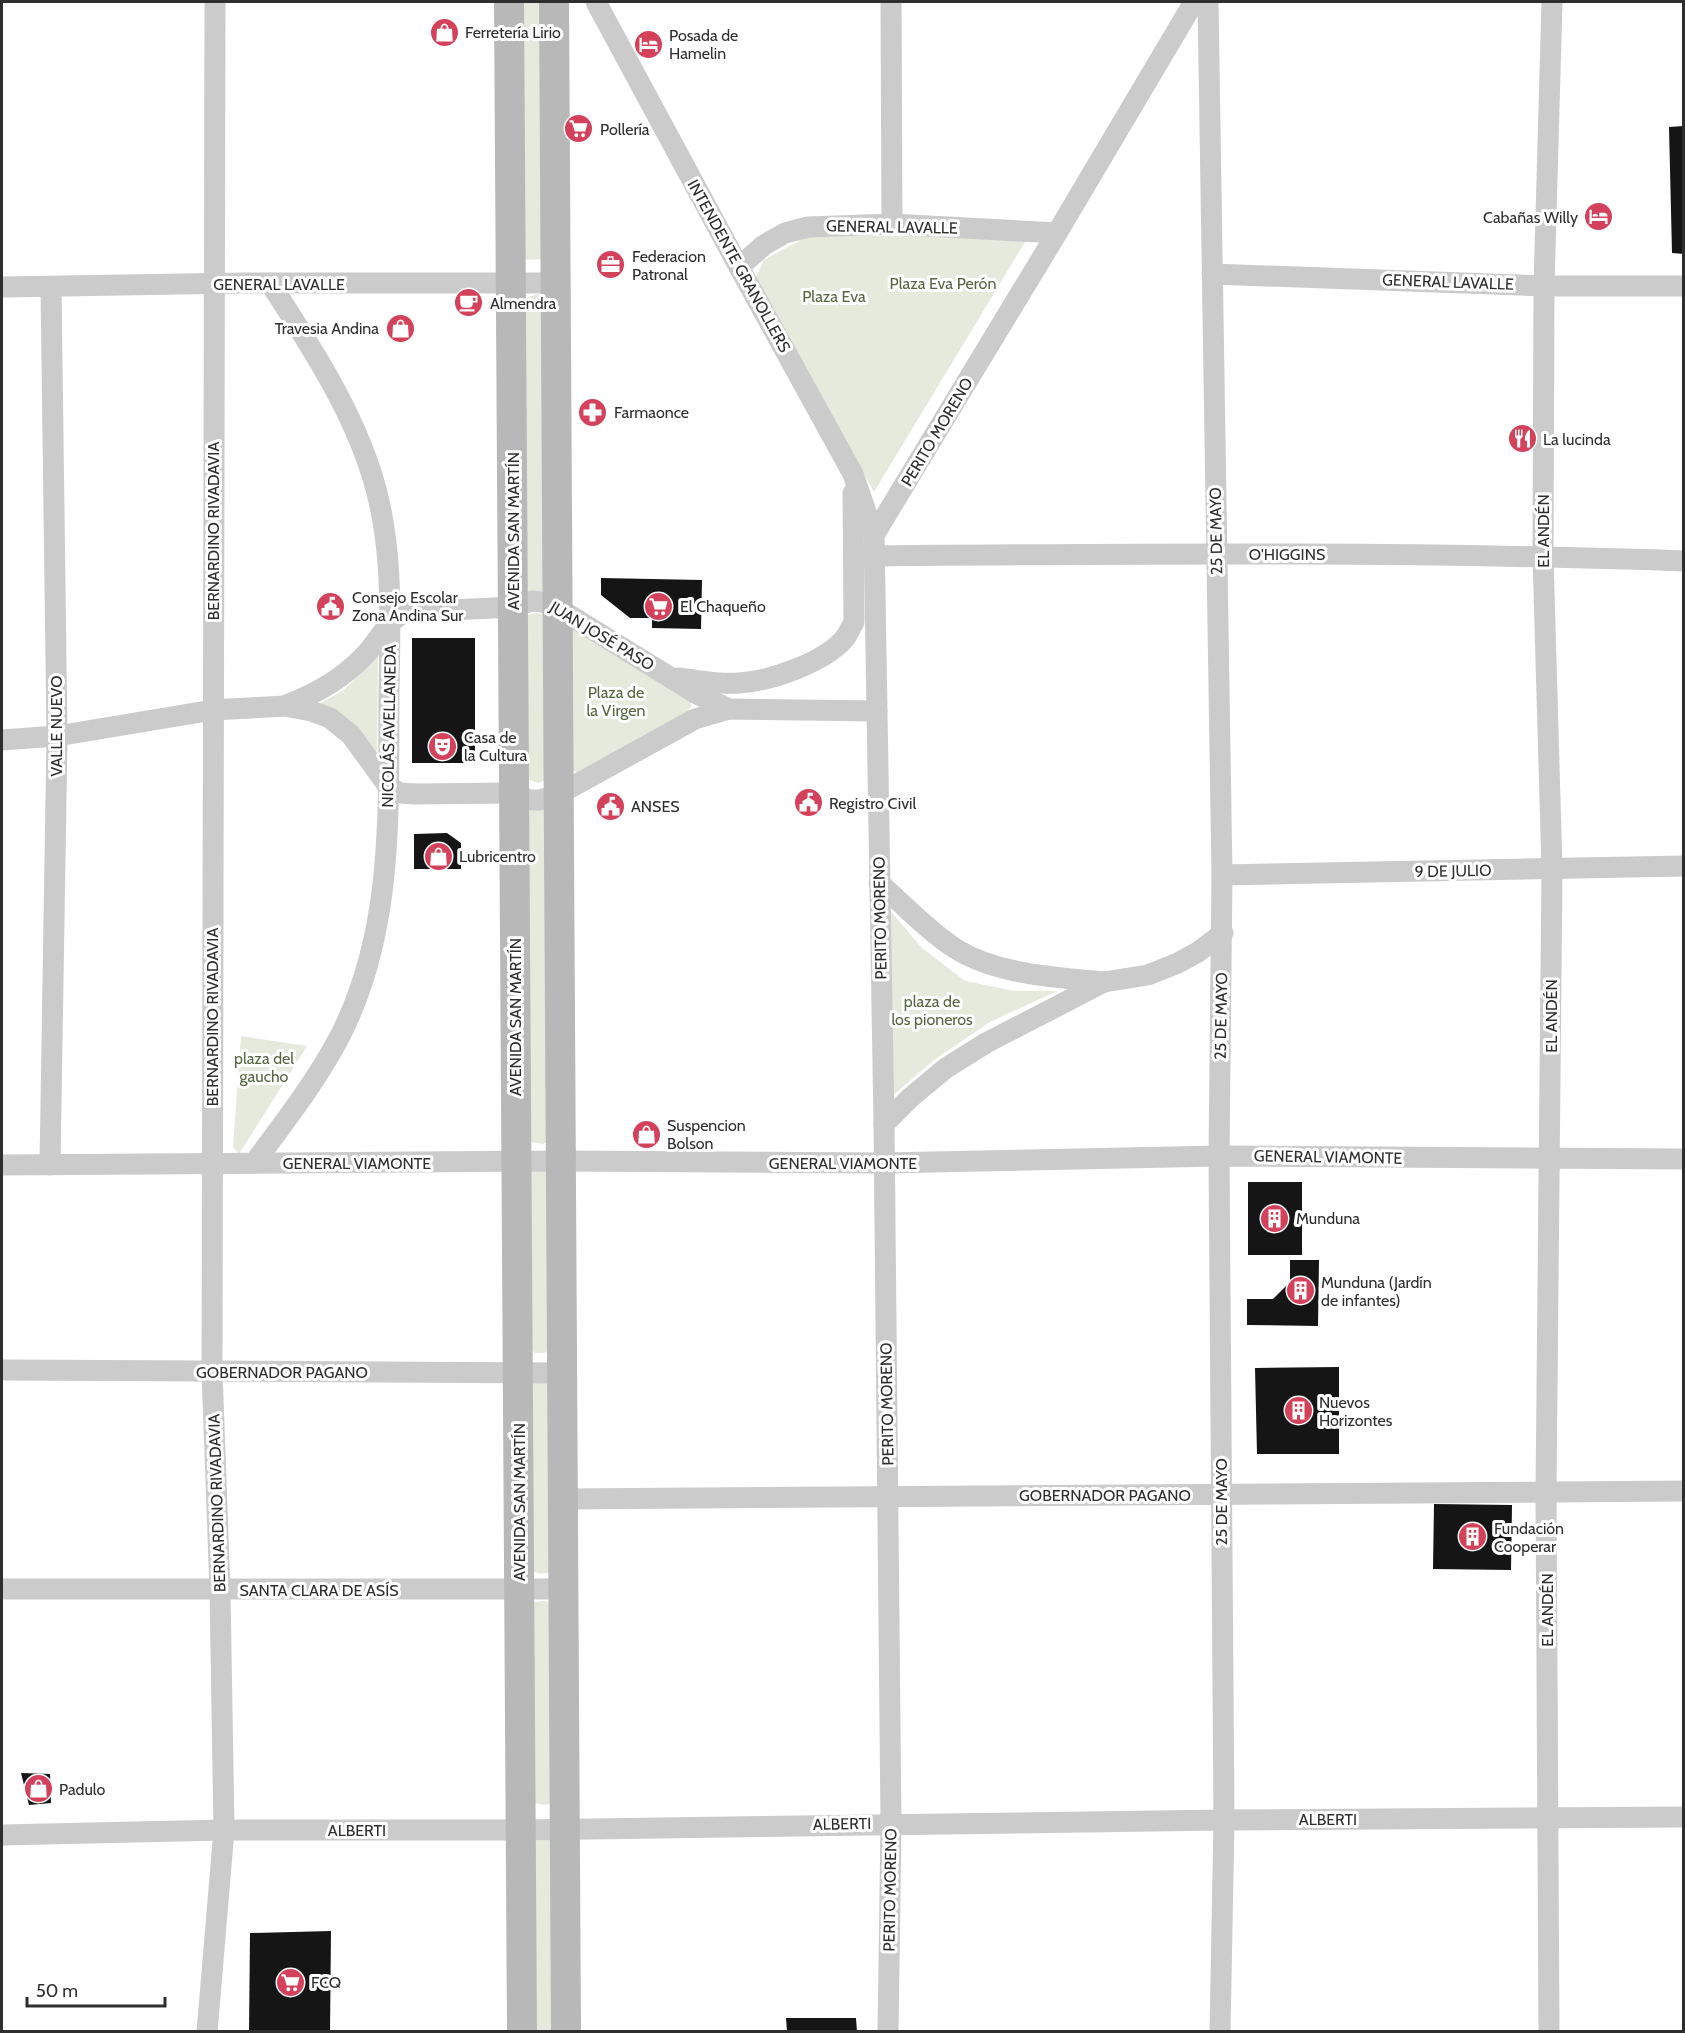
<svg xmlns="http://www.w3.org/2000/svg" width="1685" height="2033" font-family="Cabin,sans-serif">
  <style>
    .green { fill: #e5eadd }
    .building { fill: #151515 }
    .lines { fill: none; stroke-linecap: round; stroke-linejoin: round }
    .minor { stroke: #cbcbcb; stroke-width: 21 }
    .secondary { stroke: #b8b8b8; stroke-width: 30 }
    .labels { text-anchor: middle; dominant-baseline: central; stroke-width: 6; stroke-linejoin: round; paint-order: stroke }
    .poi-label { font-size: 16px; fill: #2e2e2e; stroke: #fff; text-anchor: start }
    .street-label { font-size: 16px; fill: #2e2e2e; stroke: #fff }
    .park-label { font-size: 16px; fill: #556640; stroke: #fff }
  </style>
  <rect width="100%" height="100%" fill="#fff"/>
  <g class="green">
    <polygon points="517,2 546,2 542,259 527,260 522,255"/>
    <polygon points="810,235 1028,237 874,492 755,279 764,260"/>
    <path d="M538,294L547,298L545,592C535,590 529,593 520,589L523,299Z"/>
    <polygon points="535,613 544,614 546,780 539,783 526,779 528,615"/>
    <polygon points="570,627 691,701 691,707 685,714 577,772 572,770"/>
    <polygon points="378,653 377,757 320,703 344,690 356,678"/>
    <polygon points="521,806 545,807 549,1141 543,1144 530,1142"/>
    <polygon points="887,907 922,948 965,981 1015,991 1057,991 990,1022 934,1060 891,1097"/>
    <polygon points="241,1036 307,1046 239,1154 233,1147"/>
    <polygon points="533,1170 548,1171 552,1348 544,1353 535,1353 529,1347 529,1173"/>
    <path d="M537,1380L545,1381L553,1386L550,1572C541,1575 536,1574 530,1568L531,1384Z"/>
    <polygon points="543,1601 552,1602 550,1804 543,1805 535,1803 530,1606 535,1602"/>
    <polygon points="533,1838 552,1838 558,2031 531,2032"/>
  </g>
  <g class="building">
    <polygon points="1684,126 1684,254 1672,253 1669,127"/>
    <polygon points="601,578 702,580 701,629 652,628 652,618 630,618 601,595"/>
    <rect x="412" y="638" width="63" height="125"/>
    <polygon points="447,833 461,843 461,869 414,869 414,834"/>
    <rect x="1248" y="1182" width="54" height="73"/>
    <polygon points="1290,1260 1319,1260 1318,1326 1247,1325 1247,1299 1273,1299 1290,1282"/>
    <polygon points="1339,1367 1339,1454 1257,1454 1255,1368"/>
    <polygon points="1434,1504 1512,1505 1511,1570 1433,1569"/>
    <polygon points="21,1773 50,1774 51,1803 29,1805"/>
    <polygon points="331,1931 330,2032 249,2032 250,1933"/>
    <polygon points="786,2018 856,2018 857,2032 787,2032"/>
  </g>
  <g class="lines">
    <g class="minor">
      <polyline points="596,2 739,267 853,474 874,535"/>
      <polyline points="891,2 892,224"/>
      <polyline points="1208,2 1222,875 1219,1156 1224,1820 1220,2032"/>
      <polyline points="739,267 764,245 785,233 808,227 892,224 1057,233"/>
      <polyline points="1212,274 1544,286 1684,286"/>
      <polyline points="2,287 242,283 556,283"/>
      <path d="M854,556C1130,554 1407,551 1684,561"/>
      <path d="M678,678C698,680 719,685 739,683C770,681 824,663 845,638C848,634 851,627 854,622L853,493"/>
      <path d="M286,705C316,694 342,679 364,656C378,642 387,620 406,612L513,607L532,601L542,602L558,608L697,694L729,709"/>
      <polyline points="2,740 57,736 213,710 285,706 311,711 330,718 351,735 388,786 400,793 415,794 514,793 530,800 540,800 559,794 695,719 729,709 877,711"/>
      <polyline points="1222,875 1684,866"/>
      <path d="M879,883C904,905 928,931 956,949C998,975 1056,977 1104,982"/>
      <polyline points="884,1124 910,1098 946,1068 986,1043 1104,982 1148,975 1178,963 1198,952 1223,933"/>
      <path d="M254,1163C284,1123 315,1083 339,1038C395,930 388,809 389,691C390,618 394,545 372,475C350,405 309,344 270,283"/>
      <polyline points="2,1165 561,1161 884,1163 1219,1156 1684,1159"/>
      <polyline points="50,1165 57,736 51,287"/>
      <polyline points="2,1370 562,1373"/>
      <polyline points="563,1499 1684,1491"/>
      <polyline points="2,1589 564,1589"/>
      <polyline points="2,1835 224,1830 521,1830 1224,1820 1684,1817"/>
      <polyline points="207,2032 224,1830 220,1590 212,1371 215,2"/>
      <polyline points="888,2032 891,1824 884,1124 874,535 1057,233 1194,2"/>
      <polyline points="1549,2032 1546,1492 1552,869 1543,556 1544,286 1552,2"/>
    </g>
    <g class="secondary">
      <polyline points="509,2 522,2032"/>
      <polyline points="554,2 566,2032"/>
    </g>
  </g>
  <defs>
    <symbol id="shop-disc" viewBox="-11 -11 22 22"><circle r="9.5" fill="#d4415a" stroke="#fff"/><path d="M-5-2.5h2.3a2.7 3.5 0 0 1 5.4 0H5L5.5 6h-11ZM-1.5-2.5h3a1.5 2.3 0 0 0-3 0Z" fill="#fff"/></symbol>
    <symbol id="hotel-disc" viewBox="-11 -11 22 22"><circle r="9.5" fill="#d4415a" stroke="#fff"/><path d="M-6-4.5h1.5V1H6V5H4.5V3h-9V5H-6ZM-4 0a1.8 1.8 0 1 1 3.6 0ZM.5 0V-2.5h3Q6-2.5 6 0Z" fill="#fff"/></symbol>
    <symbol id="supermarket-disc" viewBox="-11 -11 22 22"><circle r="9.5" fill="#d4415a" stroke="#fff"/><path d="M-6-5.5h2.5l.6 2H6L4.5 2H-2.5L-4.4-4H-6ZM-1.5 3.2a1.3 1.3 0 1 0 .1 0ZM3 3.2a1.3 1.3 0 1 0 .1 0Z" fill="#fff"/></symbol>
    <symbol id="office-disc" viewBox="-11 -11 22 22"><circle r="9.5" fill="#d4415a" stroke="#fff"/><path d="M-6-3h4V-5.5h4V-3h4V5H-6ZM-1-4.5V-3h2v-1.5ZM-6 0V1H6V0Z" fill="#fff"/></symbol>
    <symbol id="cafe-disc" viewBox="-11 -11 22 22"><circle r="9.5" fill="#d4415a" stroke="#fff"/><path d="M-5.5-4.5H6V0H3Q3 3.5 0 3.5H-2.5Q-5.5 3.5-5.5 0ZM3-3.2v2h1.7v-2ZM-6 4.5H4V6H-6Z" fill="#fff"/></symbol>
    <symbol id="pharmacy-disc" viewBox="-11 -11 22 22"><circle r="9.5" fill="#d4415a" stroke="#fff"/><path d="M-2-6h4v4h4v4h-4v4h-4v-4h-4v-4h4Z" fill="#fff"/></symbol>
    <symbol id="restaurant-disc" viewBox="-11 -11 22 22"><circle r="9.5" fill="#d4415a" stroke="#fff"/><path d="M-5-6h1v4h1v-4h1v4h1v-4h1v5L-1.5 .5V6h-2V.5L-5-1ZM5-6V6H3V1.5H1.5Q1.5-4 5-6Z" fill="#fff"/></symbol>
    <symbol id="civic-disc" viewBox="-11 -11 22 22"><circle r="9.5" fill="#d4415a" stroke="#fff"/><path d="M-.6-6.5H3V-4.5H.6V-3L4-1V1h2V6H-6V1h2V-1L-.6-3ZM-1.2 2.5V6h2.4V2.5Z" fill="#fff"/></symbol>
    <symbol id="theatre-disc" viewBox="-11 -11 22 22"><circle r="9.5" fill="#d4415a" stroke="#fff"/><path d="M-5-5.5Q0-4 5-5.5V0Q5 5 0 6Q-5 5-5 0ZM-3.3-2.5H-1v1.5H-3.3ZM1-2.5H3.3v1.5H1ZM-2.8 1Q0 5.5 2.8 1Z" fill="#fff"/></symbol>
    <symbol id="building-disc" viewBox="-11 -11 22 22"><circle r="9.5" fill="#d4415a" stroke="#fff"/><path d="M-4-6H4V6H1V3H-1V6H-4ZM-2.5-4.3h1.7v1.8h-1.7ZM.8-4.3h1.7v1.8H.8ZM-2.5-1h1.7V.8h-1.7ZM.8-1h1.7V.8H.8Z" fill="#fff"/></symbol>
  </defs>
  <g fill-rule="evenodd">
    <use href="#shop-disc" x="428" y="16" width="33" height="33"/>
    <use href="#hotel-disc" x="632" y="28" width="33" height="33"/>
    <use href="#supermarket-disc" x="562" y="112" width="33" height="33"/>
    <use href="#hotel-disc" x="1582" y="200" width="33" height="33"/>
    <use href="#office-disc" x="594" y="248" width="33" height="33"/>
    <use href="#cafe-disc" x="452" y="286" width="33" height="33"/>
    <use href="#shop-disc" x="384" y="312" width="33" height="33"/>
    <use href="#pharmacy-disc" x="576" y="396" width="33" height="33"/>
    <use href="#restaurant-disc" x="1506" y="422" width="33" height="33"/>
    <use href="#civic-disc" x="314" y="590" width="33" height="33"/>
    <use href="#supermarket-disc" x="642" y="590" width="33" height="33"/>
    <use href="#theatre-disc" x="426" y="730" width="33" height="33"/>
    <use href="#civic-disc" x="792" y="786" width="33" height="33"/>
    <use href="#civic-disc" x="594" y="790" width="33" height="33"/>
    <use href="#shop-disc" x="422" y="840" width="33" height="33"/>
    <use href="#shop-disc" x="630" y="1118" width="33" height="33"/>
    <use href="#building-disc" x="1258" y="1202" width="33" height="33"/>
    <use href="#building-disc" x="1284" y="1274" width="33" height="33"/>
    <use href="#building-disc" x="1282" y="1394" width="33" height="33"/>
    <use href="#building-disc" x="1456" y="1520" width="33" height="33"/>
    <use href="#shop-disc" x="22" y="1772" width="33" height="33"/>
    <use href="#supermarket-disc" x="274" y="1966" width="33" height="33"/>
  </g>
  <g class="labels">
    <g class="poi-label">
      <text x="465" y="32">Ferretería Lirio</text>
      <text x="669" y="35">Posada de<tspan x="669" dy="18">Hamelin</tspan></text>
      <text x="600" y="129">Pollería</text>
      <text x="1578" y="217" text-anchor="end">Cabañas Willy</text>
      <text x="632" y="256">Federacion<tspan x="632" dy="18">Patronal</tspan></text>
      <text x="490" y="303">Almendra</text>
      <text x="379" y="328" text-anchor="end">Travesia Andina</text>
      <text x="614" y="412">Farmaonce</text>
      <text x="1543" y="439">La lucinda</text>
      <text x="352" y="597">Consejo Escolar<tspan x="352" dy="18">Zona Andina Sur</tspan></text>
      <text x="680" y="606">El Chaqueño</text>
      <text x="464" y="737">Casa de<tspan x="464" dy="18">la Cultura</tspan></text>
      <text x="829" y="803">Registro Civil</text>
      <text x="631" y="806">ANSES</text>
      <text x="459" y="856">Lubricentro</text>
      <text x="667" y="1125">Suspencion<tspan x="667" dy="18">Bolson</tspan></text>
      <text x="1296" y="1218">Munduna</text>
      <text x="1321" y="1282">Munduna (Jardín<tspan x="1321" dy="18">de infantes)</tspan></text>
      <text x="1319" y="1402">Nuevos<tspan x="1319" dy="18">Horizontes</tspan></text>
      <text x="1494" y="1528">Fundación<tspan x="1494" dy="18">Cooperar</tspan></text>
      <text x="59" y="1789">Padulo</text>
      <text x="311" y="1982">FCQ</text>
    </g>
    <g class="street-label">
      <text transform="translate(892 227) rotate(1)">GENERAL LAVALLE</text>
      <text transform="translate(739 266) rotate(61)">INTENDENTE GRANOLLERS</text>
      <text transform="translate(1448 282) rotate(2)">GENERAL LAVALLE</text>
      <text x="279" y="284">GENERAL LAVALLE</text>
      <text transform="translate(937 432) rotate(-59)">PERITO MORENO</text>
      <text transform="translate(213 531) rotate(-90)">BERNARDINO RIVADAVIA</text>
      <text transform="translate(513 531) rotate(-90)">AVENIDA SAN MARTÍN</text>
      <text transform="translate(1216 531) rotate(-91)">25 DE MAYO</text>
      <text transform="translate(1543 531) rotate(-90)">EL ANDÉN</text>
      <text x="1287" y="554">O'HIGGINS</text>
      <text transform="translate(602 636) rotate(31)">JUAN JOSÉ PASO</text>
      <text transform="translate(56 726) rotate(-90)">VALLE NUEVO</text>
      <text transform="translate(389 726) rotate(-89)">NICOLÁS AVELLANEDA</text>
      <text transform="translate(1453 871) rotate(-1)">9 DE JULIO</text>
      <text transform="translate(880 918) rotate(-91)">PERITO MORENO</text>
      <text transform="translate(1221 1016) rotate(-89)">25 DE MAYO</text>
      <text transform="translate(1551 1016) rotate(-90)">EL ANDÉN</text>
      <text transform="translate(212 1017) rotate(-90)">BERNARDINO RIVADAVIA</text>
      <text transform="translate(515 1017) rotate(-90)">AVENIDA SAN MARTÍN</text>
      <text transform="translate(1328 1157) rotate(1)">GENERAL VIAMONTE</text>
      <text x="357" y="1163">GENERAL VIAMONTE</text>
      <text x="843" y="1163">GENERAL VIAMONTE</text>
      <text x="282" y="1372">GOBERNADOR PAGANO</text>
      <text transform="translate(887 1404) rotate(-91)">PERITO MORENO</text>
      <text x="1105" y="1495">GOBERNADOR PAGANO</text>
      <text transform="translate(519 1502) rotate(-90)">AVENIDA SAN MARTÍN</text>
      <text transform="translate(1221 1502) rotate(-90)">25 DE MAYO</text>
      <text transform="translate(217 1503) rotate(-92)">BERNARDINO RIVADAVIA</text>
      <text x="319" y="1590">SANTA CLARA DE ASÍS</text>
      <text transform="translate(1547 1610) rotate(-90)">EL ANDÉN</text>
      <text x="1328" y="1819">ALBERTI</text>
      <text transform="translate(842 1824) rotate(-1)">ALBERTI</text>
      <text x="357" y="1830">ALBERTI</text>
      <text transform="translate(890 1890) rotate(-89)">PERITO MORENO</text>
    </g>
    <g class="park-label">
      <text x="943" y="283">Plaza Eva Perón</text>
      <text x="834" y="296">Plaza Eva</text>
      <text x="616" y="692">Plaza de<tspan x="616" dy="18">la Virgen</tspan></text>
      <text x="932" y="1001">plaza de<tspan x="932" dy="18">los pioneros</tspan></text>
      <text x="264" y="1058">plaza del<tspan x="264" dy="18">gaucho</tspan></text>
    </g>
  </g>
  <rect width="1685" height="2033" fill="none" stroke="#2e2e2e" stroke-width="6"/>
  <path d="M27 1997v9h138v-9" fill="none" stroke="#2e2e2e" stroke-width="3"/>
  <text x="36" y="1997" font-size="18" fill="#2e2e2e" stroke="#ffffff" stroke-width="4.5" paint-order="stroke">50 m</text>
</svg>
